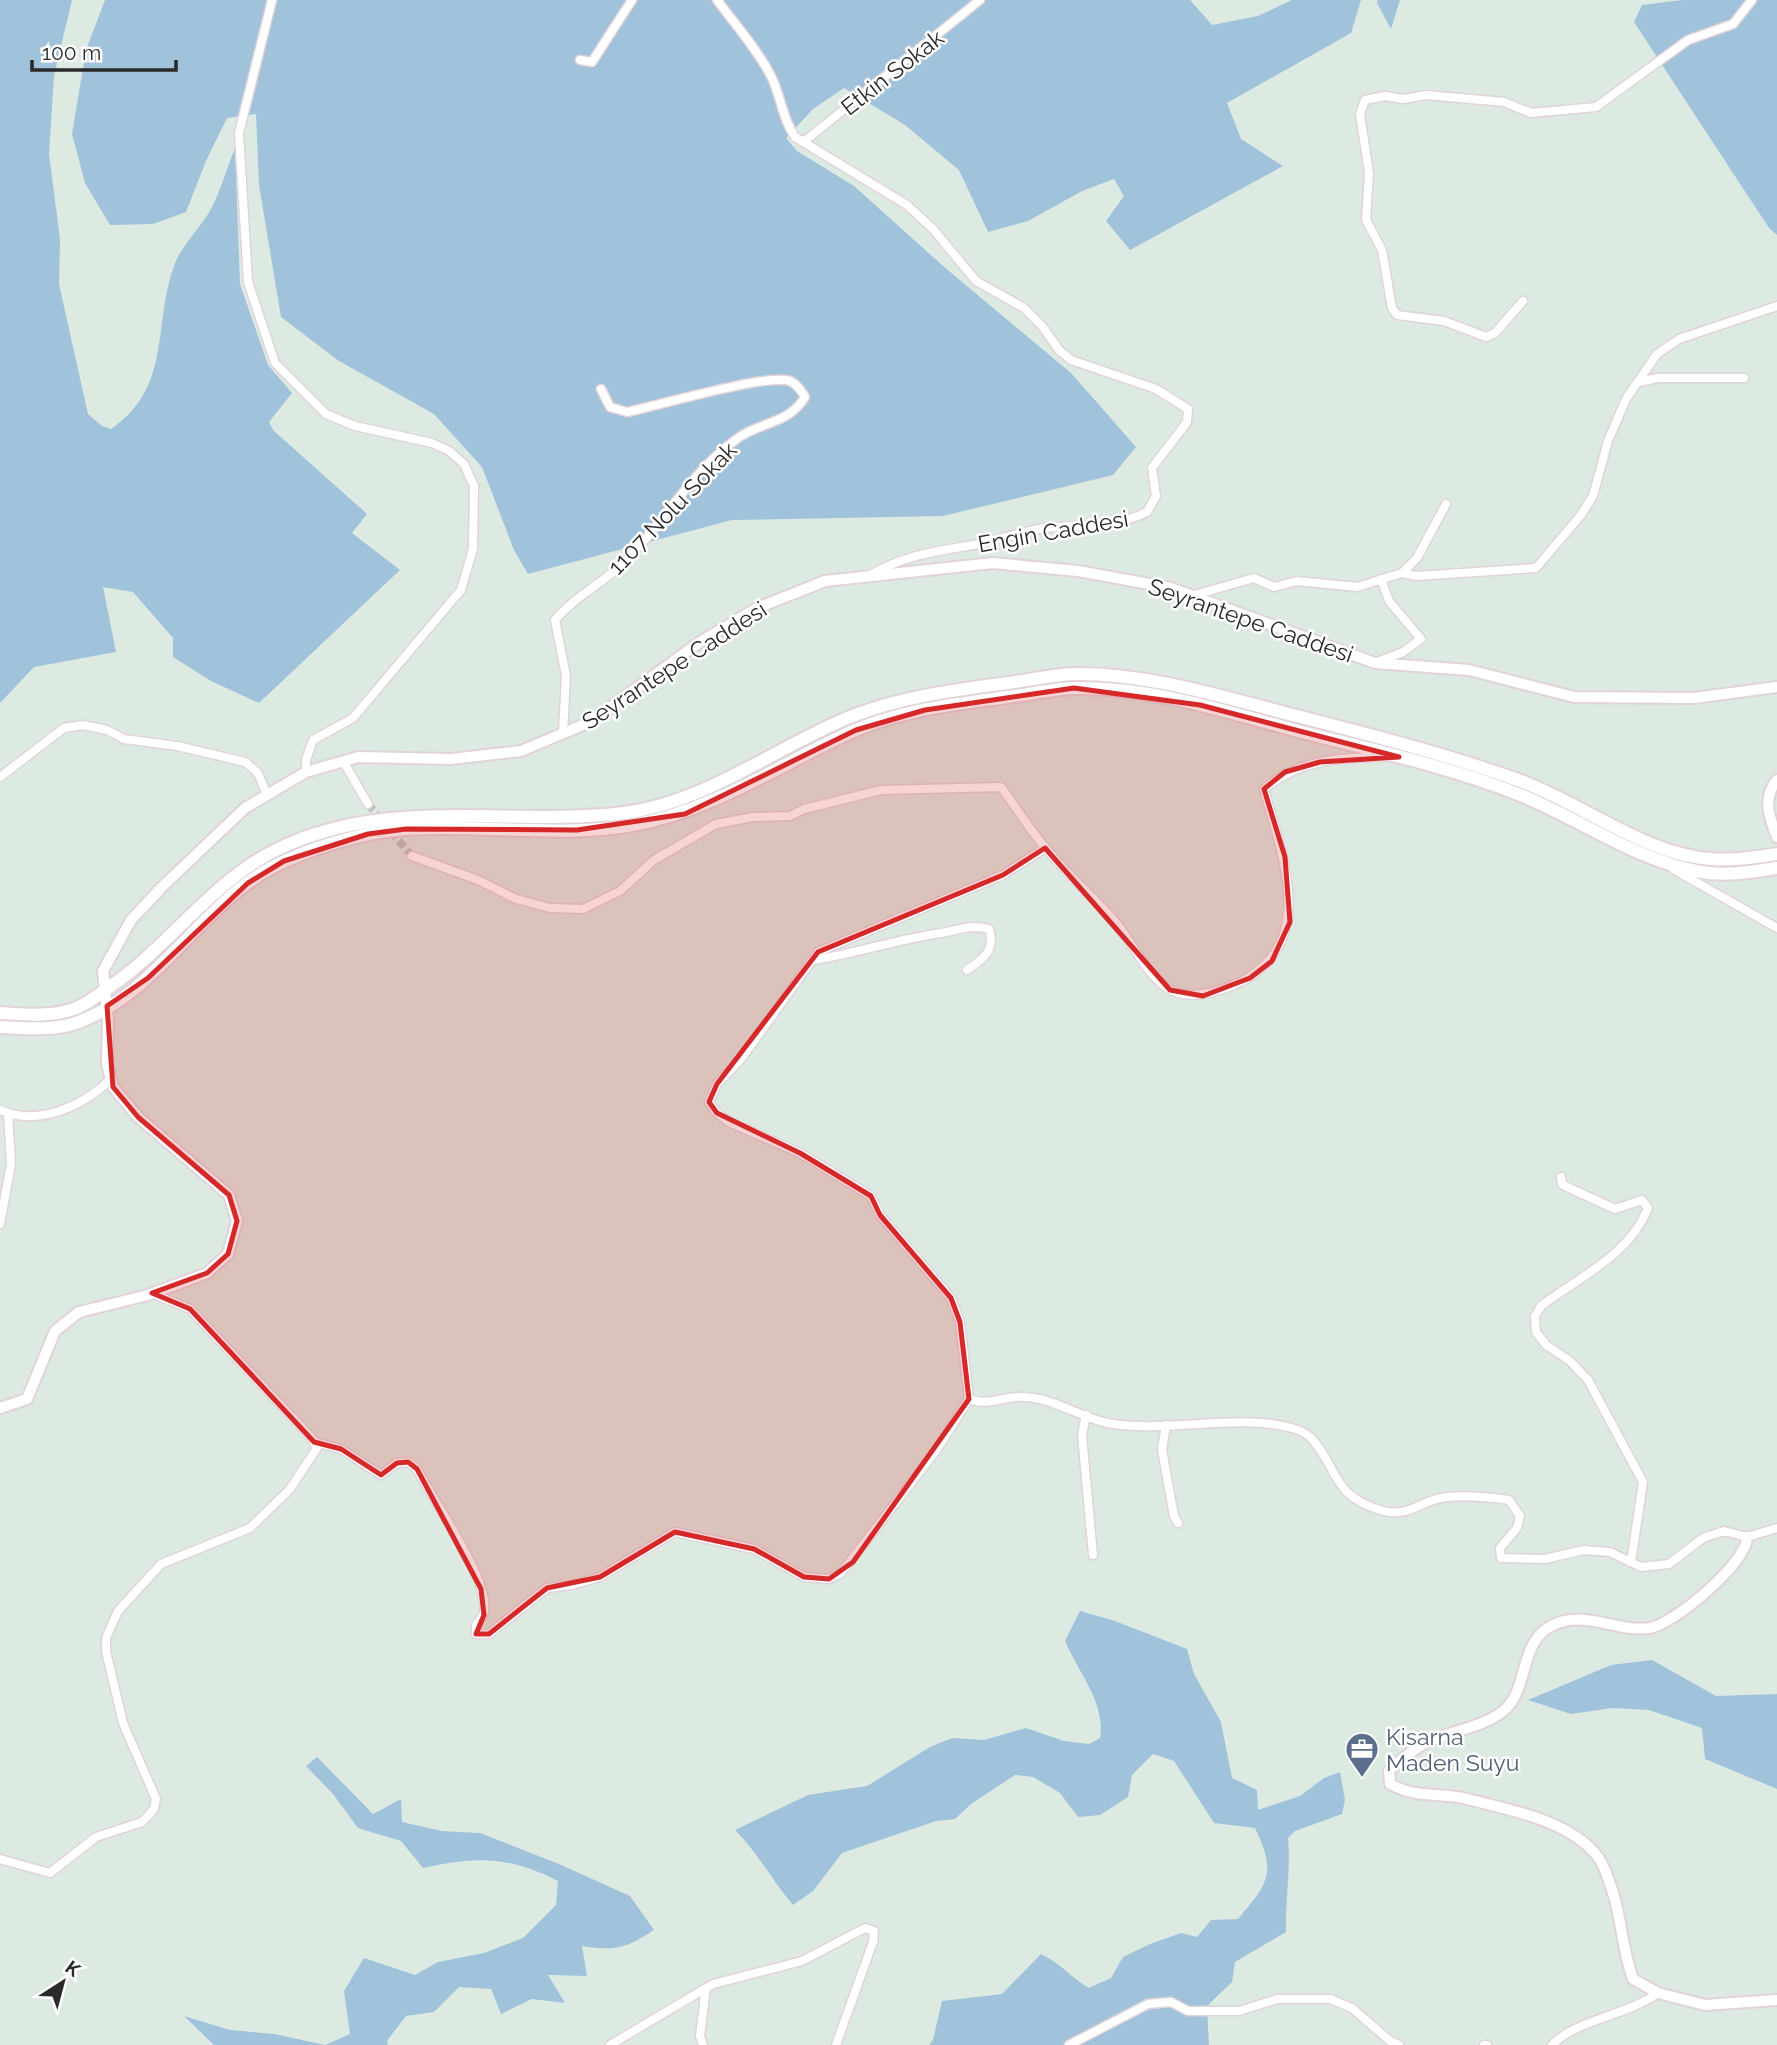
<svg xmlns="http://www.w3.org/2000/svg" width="1777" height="2045" font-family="Raleway,sans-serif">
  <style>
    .green { fill: #a0c2db }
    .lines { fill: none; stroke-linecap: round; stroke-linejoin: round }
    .minor-tunnel { stroke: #b9c4bd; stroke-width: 8; stroke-dasharray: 8 4; stroke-linecap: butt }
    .minor-casing { stroke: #e1d3d9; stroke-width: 11 }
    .tertiary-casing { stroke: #e1d3d9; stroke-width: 14 }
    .secondary-casing { stroke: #e1d3d9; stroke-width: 16 }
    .minor { stroke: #fff; stroke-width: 8 }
    .tertiary { stroke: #fff; stroke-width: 10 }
    .secondary { stroke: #fff; stroke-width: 12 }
    .marked { fill: #d62828; fill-opacity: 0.2; stroke: #d62828; stroke-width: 5; stroke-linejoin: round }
    .labels { text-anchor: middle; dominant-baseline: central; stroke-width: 5; stroke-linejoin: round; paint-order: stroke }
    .street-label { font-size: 23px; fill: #2a2a2a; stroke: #fff }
    .service-label { font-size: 23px; fill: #4e5e75; stroke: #fff; text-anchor: start }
  </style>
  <rect width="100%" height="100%" fill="#ddeae2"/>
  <g class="green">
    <path d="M0,0H72L54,76L49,154L60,239L59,284L88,414L102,426L111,429C173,387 152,323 175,263C183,244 201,227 211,209C221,190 227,168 235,148L240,284L268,365L292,393L269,422L273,430L367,514L352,533L400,570L259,703L211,681L173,657V638L133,592L103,587L116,652L34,667L0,703Z"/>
    <polygon points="105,0 1190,0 1212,25 1258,16 1292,0 1361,0 1351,33 1227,103 1241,139 1283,166 1130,250 1106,221 1124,196 1114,179 1082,191 1028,221 988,232 959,170 905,125 844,88 813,109 786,138 797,151 854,186 943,266 1071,373 1136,447 1113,475 943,516 732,520 528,574 514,550 482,467 434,414 339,361 281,317 259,185 256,114 227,118 206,161 186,212 153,224 110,225 85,183 72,134 86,50"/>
    <polygon points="1378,0 1400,0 1391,29 1377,3"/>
    <polygon points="1682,0 1777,0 1777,235 1769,228 1634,22 1642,5"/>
    <path d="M1080,1611L1115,1621L1187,1649L1194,1674L1221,1722L1232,1778L1257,1790L1258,1810L1300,1796L1324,1778L1340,1772L1345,1800L1342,1814L1295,1831L1288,1838C1291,1870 1285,1900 1286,1932L1235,1962L1232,1982L1207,2006L1209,2045H929L933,2040L942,2001L1002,1994L1041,1954C1063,1965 1070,1977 1089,1988L1111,1978L1123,1957L1150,1944L1181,1933L1197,1937L1211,1920L1238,1919C1268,1883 1277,1874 1255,1828L1214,1823L1174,1761L1153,1754L1132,1775L1128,1797L1100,1815L1078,1817L1060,1793L1033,1777L1015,1775L971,1804L955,1819L936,1821L842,1853L813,1891L793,1905C772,1880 758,1853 735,1830L808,1795L867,1786L930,1747L952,1738L984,1740L1026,1728L1064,1741L1089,1744L1100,1738C1106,1703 1078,1672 1065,1641Z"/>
    <polygon points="1652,1660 1716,1696 1777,1694 1777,1789 1705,1759 1702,1728 1649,1710 1612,1708 1571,1714 1528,1700 1611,1665"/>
    <path d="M317,1757L373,1814L401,1799L402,1822L442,1831L480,1833L559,1864L630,1896L654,1930C624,1949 616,1951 582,1946L587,1976L548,1975L565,2003L532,1999L501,2014L491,1989L459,1987L434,2012L406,2016L387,2041L388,2045H214L184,2016L230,2030L274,2034L325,2045L350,2034L344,1991L364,1958L415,1975L438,1962L484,1953L523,1938L556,1905L558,1881C509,1856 476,1856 423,1868L401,1841L358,1828L333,1794L306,1766Z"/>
  </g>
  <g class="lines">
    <polyline class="minor-tunnel" points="368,804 412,856"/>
    <defs>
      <g id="minor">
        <polyline points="272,0 239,133 248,282 275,363 326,414 355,426 432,443 449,451 464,464 474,486 473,549 461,590 353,718 313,740 306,760 306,772"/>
        <path d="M717,0C735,24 757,49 771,76C781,96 782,118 795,137L907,205L933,229L976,281L1024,308L1042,326L1059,350L1071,360L1156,389L1188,409L1187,422L1152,468L1156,496L1147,512C1114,528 1081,524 1046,528C1021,531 997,541 973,545C933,552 906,555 870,575"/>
        <polyline points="580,60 592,62 632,0"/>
        <polyline points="801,141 806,140 980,0"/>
        <polyline points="1523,301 1495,333 1486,337 1444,321 1397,315 1392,308 1382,250 1366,220 1369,173 1360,114 1365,100 1385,96 1403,99 1426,95 1504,102 1531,113 1596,107 1688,40 1733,24 1752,0"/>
        <polyline points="1639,382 1657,378 1744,378"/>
        <polyline points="1402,573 1416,576 1536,568 1581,515 1593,496 1608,441 1626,399 1657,354 1679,339 1777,306"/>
        <polyline points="1191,596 1254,578 1274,587 1297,581 1357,587 1402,573 1417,558 1446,504"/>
        <polyline points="1377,662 1403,652 1421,639 1389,601 1381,579"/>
        <path d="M563,733L566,676L555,620C573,598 600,585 621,565C663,526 690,472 738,438C760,422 789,424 805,397C801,390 797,384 790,381C769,373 656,406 627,412L610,407L601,389"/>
        <polyline points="343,761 368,804"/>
        <polyline points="0,777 64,728 83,725 107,730 124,739 177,746 245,762 258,773 267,795"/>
        <path d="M1045,848L1003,875L818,952L741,1059L717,1084L709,1102L717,1113L729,1122L800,1153L871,1196L880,1215L951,1298L960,1322L969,1399C988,1407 1006,1395 1026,1397C1055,1399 1080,1417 1107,1423C1158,1432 1211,1419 1262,1423C1276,1424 1303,1428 1312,1439C1339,1469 1331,1495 1380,1510C1410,1519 1419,1500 1446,1497C1467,1495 1488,1497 1509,1500L1520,1516L1517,1528L1500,1548L1501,1558L1545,1559L1584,1550L1610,1552L1641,1567L1669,1564L1703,1538L1724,1531L1747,1537L1777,1528"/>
        <path d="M412,856L478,880L516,899L550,908L583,909L620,891L654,860L716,824L753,817L790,816L804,809L881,790L1001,787C1016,807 1029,829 1045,847C1067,875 1095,898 1118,925C1134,946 1145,972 1167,988C1185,1000 1210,994 1229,987C1321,951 1284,861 1264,789C1300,759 1341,757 1387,757"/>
        <polyline points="1673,869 1777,928"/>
        <path d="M813,960C856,954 897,939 941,933C959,930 970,924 989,929C996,951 983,959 967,970"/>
        <path d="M0,1110C38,1127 83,1106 111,1079"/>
        <path d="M1561,1177L1562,1184L1567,1187L1615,1209L1642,1200L1648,1208C1630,1255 1579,1277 1541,1306L1535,1316L1536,1332L1546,1345L1570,1361L1588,1380L1643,1482L1631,1562"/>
        <polyline points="0,1224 11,1164 8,1113"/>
        <polyline points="1086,1415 1082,1435 1093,1555"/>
        <polyline points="1166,1425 1162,1450 1174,1516 1178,1523"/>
        <path d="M314,1442L341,1449L381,1475L397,1463L408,1462L417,1469C433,1501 490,1579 484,1612C483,1617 479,1621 476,1625V1634H489L547,1588L572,1585L600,1577L675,1532L754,1549L804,1577L829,1579L841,1573L935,1452L969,1399"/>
        <polyline points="0,1859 50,1873 96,1837 142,1822 154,1809 156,1799 123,1723 106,1651 106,1638 118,1611 161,1564 250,1528 290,1489 317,1448 311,1437 190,1309 152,1293"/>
        <polyline points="610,2045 713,1984 802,1961 865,1928 874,1931 873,1942 836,2045"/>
        <polyline points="703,2045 700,2036 706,1988"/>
        <polyline points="1069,2045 1148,2004 1171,2002 1188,2011 1239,2011 1277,1999 1330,1999 1352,2008 1390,2041 1399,2045"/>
        <polyline points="1484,2045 1487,2045"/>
        <path d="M1552,2045C1577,2019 1626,2016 1658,1993"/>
      </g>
      <g id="tertiary">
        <path d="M1777,780C1762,798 1769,817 1777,837"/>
        <polyline points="0,1408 27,1399 55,1331 79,1312 148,1295 207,1273 228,1254 237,1221 229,1195 138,1117 113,1087 107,1064 108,1020 103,971 131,920 162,887 245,808 306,772 358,757 451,759 521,751 590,722 700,642 757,608 825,581 993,563 1078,571 1171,588 1375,663 1469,670 1574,697 1694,698 1777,687"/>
        <path d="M1747,1537C1748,1562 1674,1624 1650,1628C1615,1633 1580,1606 1546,1629C1519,1649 1528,1693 1502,1712C1479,1729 1448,1731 1423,1744C1411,1751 1400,1762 1389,1770L1390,1784C1417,1799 1439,1792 1467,1799C1508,1809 1571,1821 1598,1857C1605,1866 1610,1884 1614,1896C1622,1924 1623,1952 1633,1979L1658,1993L1705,2005L1777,2000"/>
      </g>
      <g id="secondary">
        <path d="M0,1013C21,1014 45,1017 67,1011C82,1008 95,997 108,988C168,948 210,883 276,850C388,795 506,827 624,813C707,802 774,748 850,717C900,697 955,690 1008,683C1030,680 1053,675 1074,674C1146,673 1220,696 1289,714C1366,734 1443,753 1518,780C1580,802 1645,855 1711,859C1733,861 1755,858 1777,854"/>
        <path d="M0,1027C24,1028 53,1031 76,1023C162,992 203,897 285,861C321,845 365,832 405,829C480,824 557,838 633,825C712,811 779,765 851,732C899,710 956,704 1008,697C1030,694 1053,689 1074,688C1149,686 1227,712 1298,731C1372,750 1447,766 1518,794C1579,818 1636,861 1701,872C1727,876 1752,872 1777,868"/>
      </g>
    </defs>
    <use href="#minor" class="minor-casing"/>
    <use href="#tertiary" class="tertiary-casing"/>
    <use href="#secondary" class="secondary-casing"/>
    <use href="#minor" class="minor"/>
    <use href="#tertiary" class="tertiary"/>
    <use href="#secondary" class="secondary"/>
  </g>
  <path class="marked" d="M1074,688L1200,705L1399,757L1320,762L1285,772L1264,789L1285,857L1290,922L1272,961L1250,978L1203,996L1170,990L1045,848L1003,875L818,952L717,1084L709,1102L717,1113L800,1153L871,1196L880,1215L951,1298L960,1322L969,1399L853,1562L829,1579L804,1577L754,1549L675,1532L600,1577L547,1588L489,1634H476L484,1615L481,1589L417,1469L408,1462L397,1463L381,1475L341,1449L314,1442L190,1309L152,1293L207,1273L228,1254L237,1221L229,1195L138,1117L113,1087L107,1006L148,978L248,883L284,861L368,834L406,829L577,830L685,814L856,730L925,710Z"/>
  <defs>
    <symbol id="office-pin" viewBox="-11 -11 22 30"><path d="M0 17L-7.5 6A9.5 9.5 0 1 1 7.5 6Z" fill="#5c6f8a" stroke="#fff"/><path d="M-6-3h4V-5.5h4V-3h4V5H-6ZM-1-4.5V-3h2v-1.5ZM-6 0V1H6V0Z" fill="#fff"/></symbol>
  </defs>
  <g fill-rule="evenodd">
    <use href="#office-pin" x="1343" y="1730" width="38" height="52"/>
  </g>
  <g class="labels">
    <g class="street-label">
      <text transform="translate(892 72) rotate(-38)">Etkin Sokak</text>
      <text transform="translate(672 508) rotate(-46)">1107 Nolu Sokak</text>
      <text transform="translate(1053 531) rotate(-10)">Engin Caddesi</text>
      <text transform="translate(1251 620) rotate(19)">Seyrantepe Caddesi</text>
      <text transform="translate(674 665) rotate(-33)">Seyrantepe Caddesi</text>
    </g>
    <g class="service-label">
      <text x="1386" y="1736">Kisarna<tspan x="1386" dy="26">Maden Suyu</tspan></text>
    </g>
  </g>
  <g transform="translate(63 1982) rotate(36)" stroke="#ffffff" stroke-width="5" paint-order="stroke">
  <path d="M0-5L12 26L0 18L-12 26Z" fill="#2a2a2a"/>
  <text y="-10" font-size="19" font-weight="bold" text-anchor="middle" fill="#2a2a2a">K</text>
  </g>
  <path d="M32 60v10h144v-10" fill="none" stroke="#2a2a2a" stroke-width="3.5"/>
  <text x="42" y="60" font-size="21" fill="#2a2a2a" stroke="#ffffff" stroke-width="5" paint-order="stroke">100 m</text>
</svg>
